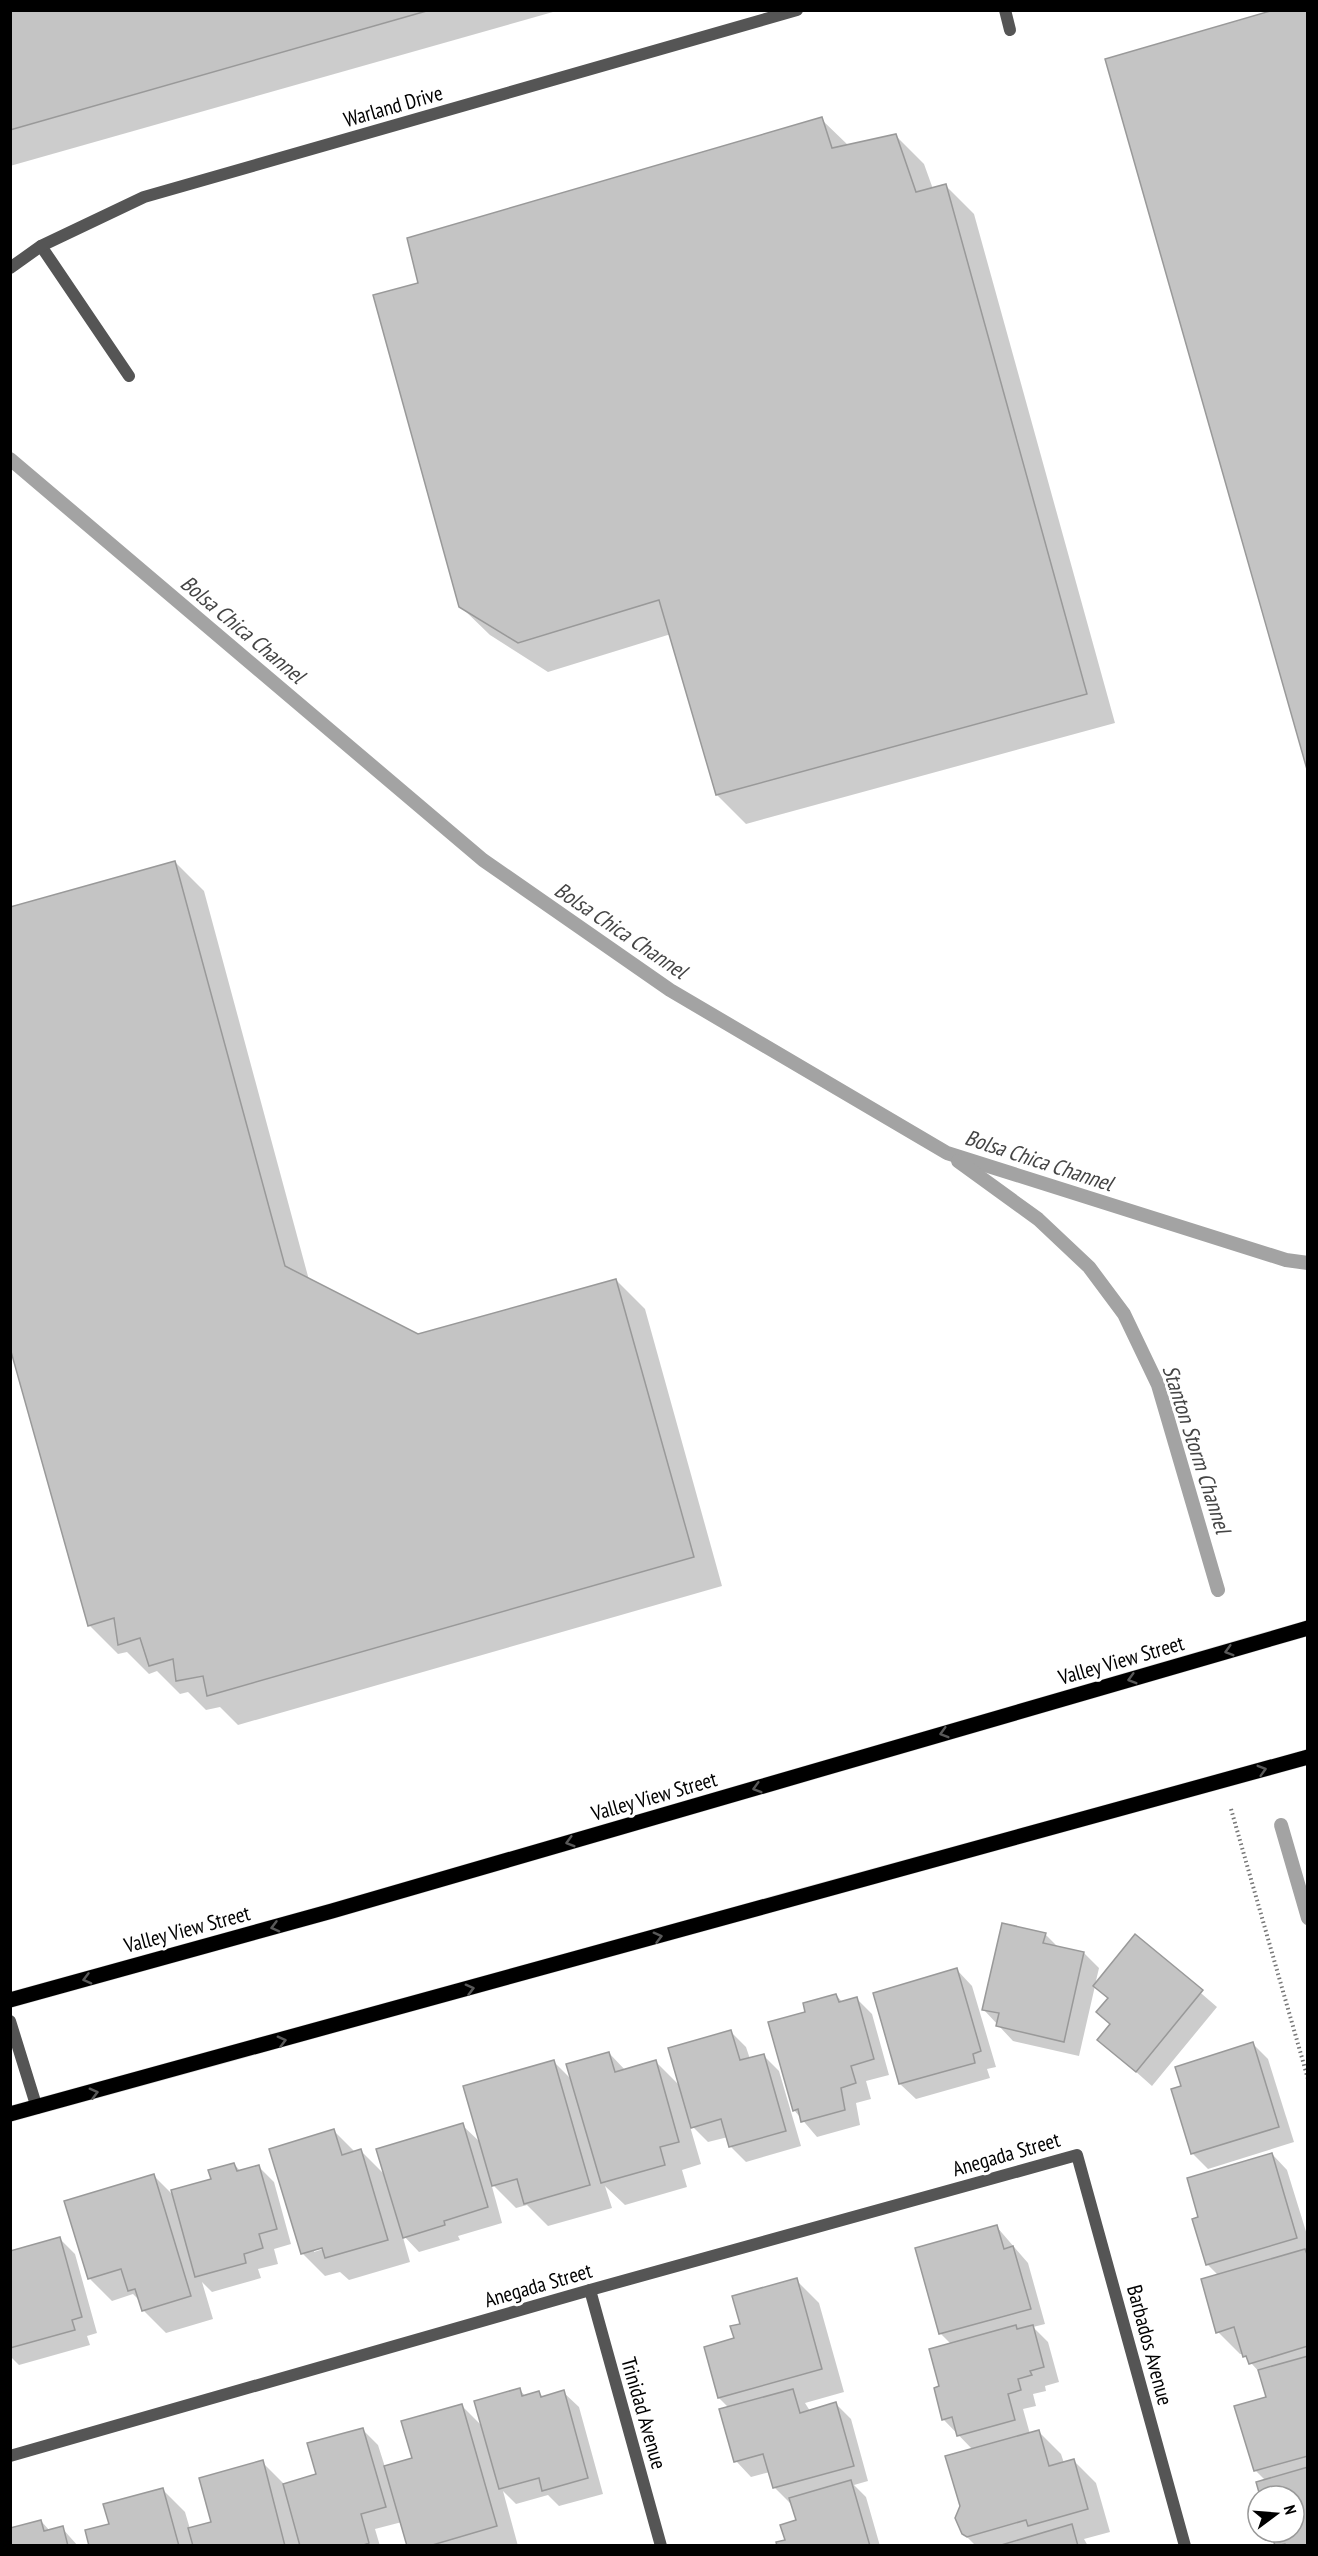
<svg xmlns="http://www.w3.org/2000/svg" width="1318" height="2556" font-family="'PT Sans Narrow',sans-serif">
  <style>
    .shadow { fill: #0003; fill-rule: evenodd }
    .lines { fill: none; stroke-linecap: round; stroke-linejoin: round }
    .stream { stroke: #a3a3a3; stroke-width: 14 }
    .building { fill: #c4c4c4; stroke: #999; stroke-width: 1.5 }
    .primary-casing { stroke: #dbdbdb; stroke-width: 16 }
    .path { stroke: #777; stroke-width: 4; stroke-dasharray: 1.5 3; stroke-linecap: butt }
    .service { stroke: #555; stroke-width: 12 }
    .minor { stroke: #555; stroke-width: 12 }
    .tertiary { stroke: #555; stroke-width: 12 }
    .primary { stroke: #000; stroke-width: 15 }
    .oneway { stroke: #595959 }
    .labels { text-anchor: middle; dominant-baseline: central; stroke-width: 6; stroke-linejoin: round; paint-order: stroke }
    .street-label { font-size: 21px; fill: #000; stroke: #fff }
    .water-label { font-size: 22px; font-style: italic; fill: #444; stroke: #fff }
  </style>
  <rect width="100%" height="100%" fill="#fff"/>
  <g class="shadow">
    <polygon points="10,10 560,10 10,166"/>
    <polygon points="821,119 849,146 895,135 924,164 933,189 945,185 974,214 1115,723 746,824 717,795 671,634 548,672 490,635 460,606 420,284"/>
    <polygon points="175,862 204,891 309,1280 418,1336 616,1280 645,1309 722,1586 238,1725 220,1707 206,1710 188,1692 180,1694 157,1671 149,1674 127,1652 118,1654 89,1625"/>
    <polygon points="1045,1934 1058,1947 1084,1953 1099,1968 1095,1985 1136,1937 1217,2007 1152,2086 1099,2039 1111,2025 1109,2000 1095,1986 1079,2056 1013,2041 984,2010"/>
    <polygon points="957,1970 972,1986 996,2067 987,2069 990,2078 916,2099 900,2084 874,1994"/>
    <polygon points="836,1995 843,2003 857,1999 872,2014 889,2075 866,2081 871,2099 856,2103 860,2125 817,2137 794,2110 807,2013"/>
    <path d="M731,2032L746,2047L750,2059L763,2055L779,2071L801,2146L746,2162L730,2146L728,2137L708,2142L689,2123L701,2164L682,2170L687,2187L625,2205L605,2186L612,2208L548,2226L527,2205L516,2208L491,2183L502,2223L458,2236L460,2240L419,2252L402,2234L410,2262L349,2280L340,2272L325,2276L302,2253L334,2131L356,2153L361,2151L385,2175L462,2125L481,2143L554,2062L573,2081L609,2053L626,2071L656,2062L681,2087ZM328,2245L329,2247L314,2252V2249Z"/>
    <polygon points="1253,2044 1268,2059 1294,2142 1208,2169 1192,2153 1183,2087"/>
    <polygon points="1272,2154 1287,2170 1308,2238 1308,2546 1277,2546 1273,2532 1294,2532 1294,2496 1262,2496 1266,2481 1255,2470 1268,2398 1261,2374 1243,2354 1240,2354 1218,2332 1219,2276 1207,2264 1200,2218"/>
    <polygon points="234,2164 241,2172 259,2167 274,2182 291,2244 274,2249 278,2264 258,2269 261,2278 212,2292 202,2282 213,2319 166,2333 143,2310 141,2302 133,2294 112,2301 89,2278 153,2175 174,2196 213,2180"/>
    <polygon points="996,2226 1028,2263 1045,2324 1033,2327 1048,2342 1059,2382 1045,2386 1046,2391 1033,2394 1036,2406 1023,2409 1030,2434 1038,2431 1061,2454 1064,2463 1073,2460 1096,2483 1110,2532 1084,2539 1088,2546 976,2546 963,2533 961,2506 973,2450 943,2419 941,2387 951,2344 940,2333"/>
    <polygon points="60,2239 75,2254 97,2333 87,2336 90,2345 19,2365 10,2356 10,2252"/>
    <polygon points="796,2280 819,2303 844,2392 805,2403 810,2411 836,2404 851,2419 868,2481 854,2485 866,2497 880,2546 779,2546 787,2541 798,2521 792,2502 790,2503 774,2487 770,2472 751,2477 736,2461 729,2408 719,2398 736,2339 742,2325"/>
    <polygon points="520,2390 526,2397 539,2393 543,2397 563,2392 579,2407 603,2494 559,2506 548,2495 516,2504 503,2491 518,2546 408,2546 402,2522 375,2529 380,2546 91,2546 111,2525 162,2489 185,2512 190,2529 213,2523 262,2462 285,2485 318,2475 363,2430 378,2445 385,2467 414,2459 462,2406 483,2427"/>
    <polygon points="41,2521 50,2531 62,2528 78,2546 10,2546"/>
  </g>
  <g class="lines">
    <g class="stream">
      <polyline points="10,459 483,860 670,990 947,1153 1286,1260 1308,1263"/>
      <polyline points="958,1161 1038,1219 1089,1267 1124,1314 1158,1385 1218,1590"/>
      <polyline points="1281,1825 1308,1918"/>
    </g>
  </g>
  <g class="building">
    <polygon points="10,10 430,10 10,130"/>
    <polygon points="1274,10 1308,10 1308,773 1105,59"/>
    <polygon points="822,117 832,148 896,134 916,192 946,184 1087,694 716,795 659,600 518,643 459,607 373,295 418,283 407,238"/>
    <polygon points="175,861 285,1266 418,1334 616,1279 694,1557 207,1696 203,1676 176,1681 173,1659 149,1666 140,1638 118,1645 114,1618 88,1626 10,1348 10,907"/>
    <polygon points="1002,1923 1046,1933 1043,1943 1084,1952 1064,2042 996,2026 999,2013 982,2010"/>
    <polygon points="1135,1934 1203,1990 1136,2072 1097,2040 1110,2024 1096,2012 1108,1998 1093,1986"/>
    <polygon points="957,1968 981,2051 973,2054 975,2063 899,2084 873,1993"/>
    <polygon points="836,1994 839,2002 857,1997 874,2059 851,2066 856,2083 841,2088 845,2110 801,2122 798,2109 793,2111 768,2022 805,2012 803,2003"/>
    <polygon points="731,2030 740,2060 764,2054 786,2131 729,2147 721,2119 691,2128 668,2048"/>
    <polygon points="1253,2042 1279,2127 1191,2154 1171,2089 1181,2086 1175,2067"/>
    <polygon points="609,2052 615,2072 656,2060 679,2142 660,2147 665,2165 601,2183 566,2064"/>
    <polygon points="554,2060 590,2185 524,2204 517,2179 492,2186 463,2086"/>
    <polygon points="463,2123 488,2207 444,2221 445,2225 403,2238 376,2149"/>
    <polygon points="334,2129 342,2155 361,2149 388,2240 325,2258 322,2248 301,2254 269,2149"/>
    <polygon points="1272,2153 1297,2238 1206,2265 1192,2219 1198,2217 1187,2178"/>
    <polygon points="234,2163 237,2171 259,2165 277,2229 259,2234 263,2248 244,2254 246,2263 195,2277 171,2190 211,2179 208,2170"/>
    <polygon points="154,2174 191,2296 142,2311 135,2289 128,2291 121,2269 88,2279 64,2201"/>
    <polygon points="997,2225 1004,2249 1013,2246 1031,2309 939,2334 915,2248"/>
    <polygon points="60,2237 82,2317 72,2320 75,2330 10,2348 10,2251"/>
    <polygon points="1305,2249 1308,2257 1308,2346 1249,2364 1246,2356 1243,2357 1234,2327 1216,2333 1201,2279"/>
    <polygon points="797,2278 822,2369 718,2398 704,2347 734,2338 730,2326 740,2324 732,2296"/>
    <polygon points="1016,2325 1017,2329 1033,2325 1044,2367 1030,2371 1032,2375 1018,2379 1021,2390 1008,2394 1015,2420 957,2436 952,2417 942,2420 934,2388 939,2386 929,2349"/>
    <polygon points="1308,2356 1308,2456 1254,2471 1234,2406 1266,2397 1258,2370"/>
    <polygon points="520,2388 522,2396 539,2391 541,2397 564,2390 588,2478 542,2491 539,2478 499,2489 474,2401"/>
    <polygon points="793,2389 800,2413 836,2402 854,2466 773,2488 763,2454 734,2462 719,2409"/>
    <polygon points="462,2404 497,2526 429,2546 407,2546 384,2466 412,2458 401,2421"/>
    <polygon points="363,2428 386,2507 361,2514 369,2543 361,2546 300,2546 283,2484 316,2474 307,2443"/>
    <polygon points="1039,2430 1049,2466 1074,2459 1088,2509 1028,2526 1026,2520 967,2537 962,2534 955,2518 960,2506 945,2456"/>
    <polygon points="263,2460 285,2546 193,2546 188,2528 211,2522 199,2478"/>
    <polygon points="1308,2467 1308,2546 1286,2546 1285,2544 1275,2546 1271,2532 1294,2532 1294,2496 1260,2496 1256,2482"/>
    <polygon points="851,2480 870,2546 777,2546 776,2542 785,2540 780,2525 796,2520 789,2498"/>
    <polygon points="163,2488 179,2546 89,2546 85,2530 109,2524 103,2504"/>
    <polygon points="41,2520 44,2531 63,2526 68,2546 10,2546 10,2528"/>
    <polygon points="1072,2524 1078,2546 998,2546"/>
  </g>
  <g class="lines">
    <defs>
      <g id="primary">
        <polyline points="10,2000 332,1911 1308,1628"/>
        <polyline points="10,2114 1308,1757"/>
      </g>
    </defs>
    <use href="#primary" class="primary-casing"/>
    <polyline class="path" points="1231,1809 1308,2079"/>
    <g class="service">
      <polyline points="1005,10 1010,30"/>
      <polyline points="41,246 129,376"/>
    </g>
    <g class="minor">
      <polyline points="590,2290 661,2546"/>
      <polyline points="10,2456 590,2290 1077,2155 1185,2546"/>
    </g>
    <g class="tertiary">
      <polyline points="10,268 41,246 144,197 797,10"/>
      <polyline points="10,2021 37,2108"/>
    </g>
    <use href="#primary" class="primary"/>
  </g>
  <defs><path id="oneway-chevron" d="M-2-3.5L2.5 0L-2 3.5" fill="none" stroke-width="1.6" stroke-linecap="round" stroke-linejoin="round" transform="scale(1.5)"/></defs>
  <g class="oneway">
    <use href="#oneway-chevron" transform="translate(1229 1651) rotate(164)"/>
    <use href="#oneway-chevron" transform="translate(1132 1679) rotate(164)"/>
    <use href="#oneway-chevron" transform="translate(944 1733) rotate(164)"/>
    <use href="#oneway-chevron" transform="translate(1262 1770) rotate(-16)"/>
    <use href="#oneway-chevron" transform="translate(757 1788) rotate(164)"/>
    <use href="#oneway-chevron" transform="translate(570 1842) rotate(164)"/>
    <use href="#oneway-chevron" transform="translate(275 1927) rotate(165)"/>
    <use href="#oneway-chevron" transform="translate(658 1937) rotate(-15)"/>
    <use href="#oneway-chevron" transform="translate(87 1979) rotate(165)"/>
    <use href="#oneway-chevron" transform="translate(470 1989) rotate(-15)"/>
    <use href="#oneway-chevron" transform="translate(282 2041) rotate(-15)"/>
    <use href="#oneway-chevron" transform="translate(94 2093) rotate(-15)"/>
  </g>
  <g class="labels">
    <g class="street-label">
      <text transform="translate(393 106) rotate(-16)">Warland Drive</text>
      <text transform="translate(1121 1660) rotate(-16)">Valley View Street</text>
      <text transform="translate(654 1796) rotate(-16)">Valley View Street</text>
      <text transform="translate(187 1929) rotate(-15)">Valley View Street</text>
      <text transform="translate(1006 2154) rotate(-16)">Anegada Street</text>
      <text transform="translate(538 2285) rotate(-16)">Anegada Street</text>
      <text transform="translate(1150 2345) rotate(75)">Barbados Avenue</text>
      <text transform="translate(644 2413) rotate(74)">Trinidad Avenue</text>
    </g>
    <g class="water-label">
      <text transform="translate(243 629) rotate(40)">Bolsa Chica Channel</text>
      <text transform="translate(621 930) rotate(34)">Bolsa Chica Channel</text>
      <text transform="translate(1039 1160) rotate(18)">Bolsa Chica Channel</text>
      <text transform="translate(1197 1449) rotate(72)">Stanton Storm Channel</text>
    </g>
  </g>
  <rect width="1318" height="2556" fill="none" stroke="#000000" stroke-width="24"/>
  <g transform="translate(1276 2514) rotate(74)"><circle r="28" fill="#ffffff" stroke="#999999" stroke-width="1.5"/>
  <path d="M0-4.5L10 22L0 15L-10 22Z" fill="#000000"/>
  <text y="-9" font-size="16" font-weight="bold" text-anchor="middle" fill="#000000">N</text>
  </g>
</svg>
